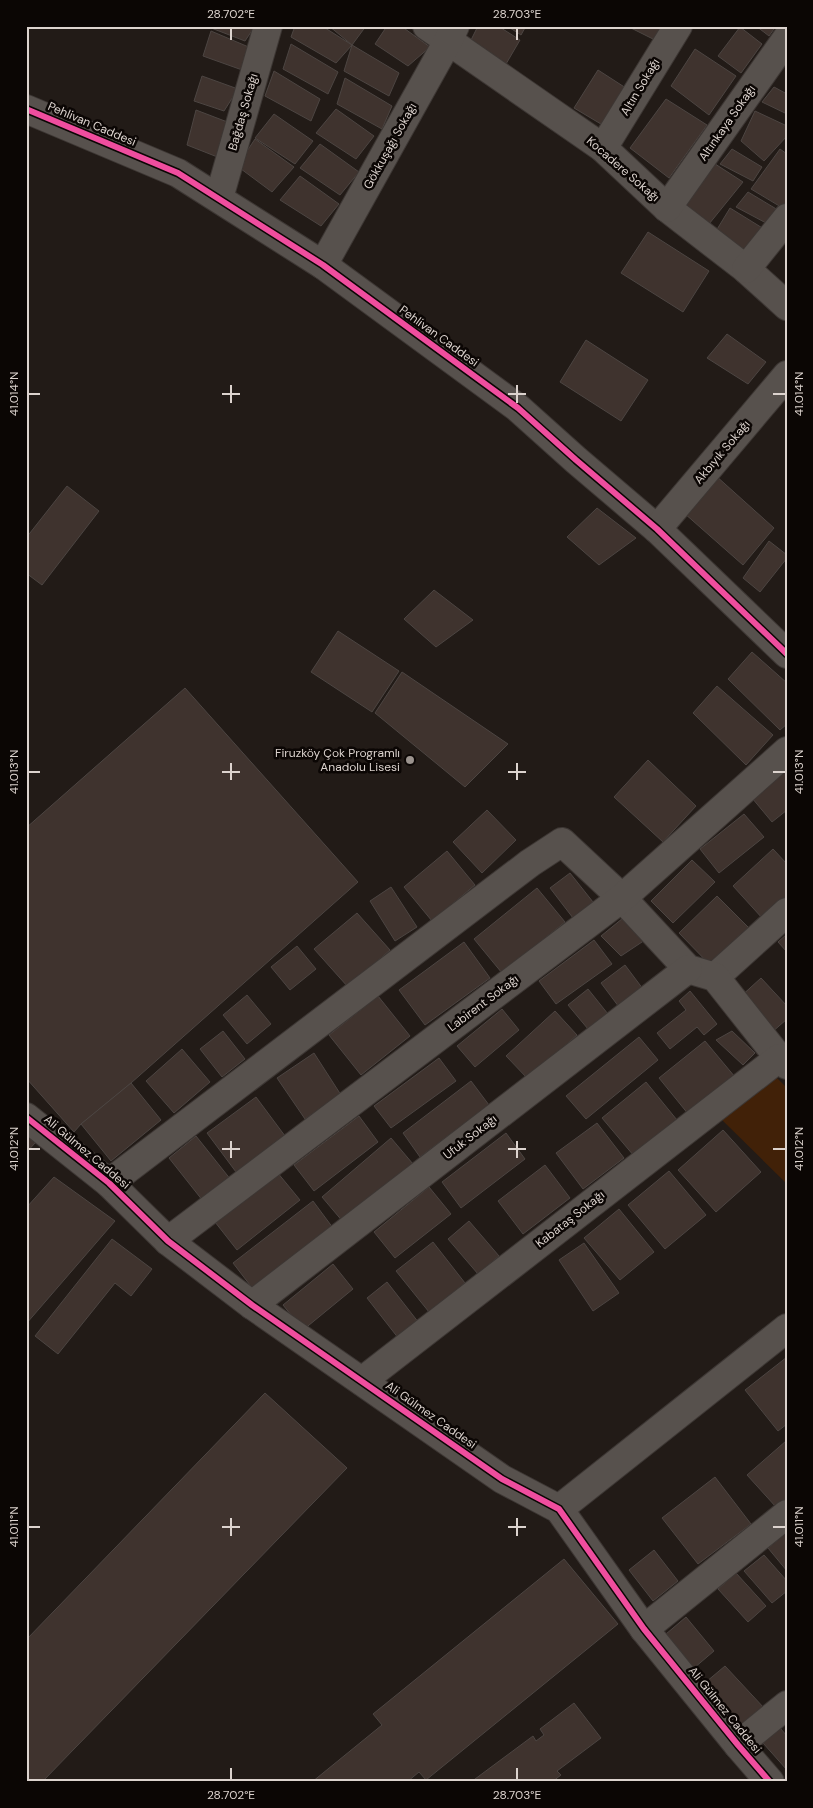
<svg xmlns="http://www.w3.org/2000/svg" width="813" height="1808" font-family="'DM Sans',sans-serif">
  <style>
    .green { fill: #412108 }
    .building { fill: #3f332e; stroke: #4c4542 }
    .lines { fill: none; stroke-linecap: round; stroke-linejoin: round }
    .minor-casing { stroke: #3d3734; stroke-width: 30 }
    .minor { stroke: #57514d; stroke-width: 28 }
    .cycleway-casing { stroke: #0b0604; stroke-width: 9 }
    .cycleway { stroke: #ef4d9e; stroke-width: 6 }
    .ticks { fill: none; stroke: #dcd3ce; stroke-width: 2 }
    .poi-dot { fill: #9b938e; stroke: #0b0604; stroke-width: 2 }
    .labels { text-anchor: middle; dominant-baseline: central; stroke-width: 5; stroke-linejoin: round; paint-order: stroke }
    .street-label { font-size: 12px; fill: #dcd3ce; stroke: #0b0604 }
    .poi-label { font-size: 12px; fill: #dcd3ce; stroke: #0b0604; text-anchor: end }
    .neatline { fill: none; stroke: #dcd3ce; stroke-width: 2 }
    .ticks-label { font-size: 12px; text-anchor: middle; fill: #dcd3ce }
  </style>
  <rect width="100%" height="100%" fill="#221b17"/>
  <polygon class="green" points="773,1074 787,1088 787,1184 721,1119"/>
  <g class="building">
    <polygon points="206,26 255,26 245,41"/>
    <polygon points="295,26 322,26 352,45 336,63 291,37"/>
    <polygon points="329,26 366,26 352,45"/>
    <polygon points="387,26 401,26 430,47 408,66 375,44"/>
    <polygon points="478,26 498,26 520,40 506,64 471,40"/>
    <polygon points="507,26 526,26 521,35"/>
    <polygon points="627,26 669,26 659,42"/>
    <polygon points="756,26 776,26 769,36"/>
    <polygon points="740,27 762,44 741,73 718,56"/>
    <polygon points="211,31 258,51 245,71 203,56"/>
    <polygon points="291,44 338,72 328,94 283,69"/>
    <polygon points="352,45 399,73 389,96 344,71"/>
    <polygon points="695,49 736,76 709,115 671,86"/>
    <polygon points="598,70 629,90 606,127 574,108"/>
    <polygon points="274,71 320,99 311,121 265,96"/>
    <polygon points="202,76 238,89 224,111 194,101"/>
    <polygon points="345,78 392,106 382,129 337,104"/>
    <polygon points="774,87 787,94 787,114 762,102"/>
    <polygon points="666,99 707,125 669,178 630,148"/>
    <polygon points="336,109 374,136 356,159 316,133"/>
    <polygon points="196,110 230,123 220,158 187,145"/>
    <polygon points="755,111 787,126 787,136 764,161 741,141"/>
    <polygon points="274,114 313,141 295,164 255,138"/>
    <polygon points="255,139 294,167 272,192 237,166"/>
    <polygon points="320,144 359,172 340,195 300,168"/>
    <polygon points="732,149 762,167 753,181 720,164"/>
    <polygon points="780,149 787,154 787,201 781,207 751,189"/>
    <polygon points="709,160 743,182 709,224 679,203"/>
    <polygon points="300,176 339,204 321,226 280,200"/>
    <polygon points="748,192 778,210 768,224 736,207"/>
    <polygon points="730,208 764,229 750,253 716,231"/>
    <polygon points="648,232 709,271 683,312 621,273"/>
    <polygon points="727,334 766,362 748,384 707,358"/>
    <polygon points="586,340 648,380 621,421 560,382"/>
    <polygon points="715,475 774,528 743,565 684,513"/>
    <polygon points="67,486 99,511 42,585 26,573 26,538"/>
    <polygon points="597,508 636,538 599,565 567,537"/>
    <polygon points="769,541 787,555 787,558 760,592 743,578"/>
    <polygon points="434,590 473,620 436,647 404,619"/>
    <polygon points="338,631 399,671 372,712 311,672"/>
    <polygon points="752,652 787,683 787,724 780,730 728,679"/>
    <polygon points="402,672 508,744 465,787 375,713"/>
    <polygon points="717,686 773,735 746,765 693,713"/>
    <polygon points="185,688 358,882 131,1083 81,1124 74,1132 26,1078 26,828"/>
    <polygon points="648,760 696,806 663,842 614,797"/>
    <polygon points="787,770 787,810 772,822 752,798"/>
    <polygon points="487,810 516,840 482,873 453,842"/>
    <polygon points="744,814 764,837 719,873 700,849"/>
    <polygon points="773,849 787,864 787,897 763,919 733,886"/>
    <polygon points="447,851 475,885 432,921 404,887"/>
    <polygon points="692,860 715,882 673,923 651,901"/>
    <polygon points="570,873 593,902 573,918 550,888"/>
    <polygon points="391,887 417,927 395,941 370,901"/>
    <polygon points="537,888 565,922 502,973 474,939"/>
    <polygon points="717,896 752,931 714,969 679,933"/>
    <polygon points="357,913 390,950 348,987 314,949"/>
    <polygon points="623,918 645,940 621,956 601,936"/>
    <polygon points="787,934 787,952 778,942"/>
    <polygon points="594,940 612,964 556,1004 539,981"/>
    <polygon points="464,942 490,978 425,1025 399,990"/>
    <polygon points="297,946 316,969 290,990 271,967"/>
    <polygon points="625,965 643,989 619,1007 601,983"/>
    <polygon points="761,978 787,1006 787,1019 771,1033 739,998"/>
    <polygon points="588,989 608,1014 588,1029 568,1005"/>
    <polygon points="690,991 717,1024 704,1035 697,1027 670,1049 657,1033 686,1010 679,1001"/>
    <polygon points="247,995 271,1024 247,1044 223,1015"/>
    <polygon points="378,996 410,1036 361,1075 329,1035"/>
    <polygon points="502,1009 519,1030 475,1067 457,1046"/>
    <polygon points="555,1011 577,1035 528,1079 506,1056"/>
    <polygon points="223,1031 245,1059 222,1077 200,1049"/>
    <polygon points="732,1031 755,1053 743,1065 716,1040"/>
    <polygon points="639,1037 658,1060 586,1119 566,1096"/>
    <polygon points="705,1041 735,1077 689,1115 659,1078"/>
    <polygon points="182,1049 210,1082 174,1113 146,1081"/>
    <polygon points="314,1053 341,1095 305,1119 277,1078"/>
    <polygon points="439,1058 456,1081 391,1128 374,1106"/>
    <polygon points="471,1081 489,1105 420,1157 403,1133"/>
    <polygon points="646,1082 677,1120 634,1156 602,1118"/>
    <polygon points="131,1083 161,1120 111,1161 81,1124"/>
    <polygon points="256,1097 288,1140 239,1176 207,1133"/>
    <polygon points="359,1116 378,1142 314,1191 294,1165"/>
    <polygon points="597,1123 624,1158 583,1189 556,1153"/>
    <polygon points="723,1130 761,1172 716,1212 678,1170"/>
    <polygon points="506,1133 525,1159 461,1208 442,1182"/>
    <polygon points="26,1135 35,1143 26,1153"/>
    <polygon points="196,1136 231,1180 203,1201 169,1158"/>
    <polygon points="391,1138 413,1164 344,1223 322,1197"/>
    <polygon points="545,1165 570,1198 523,1234 498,1201"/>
    <polygon points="669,1171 706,1215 665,1249 628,1205"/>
    <polygon points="277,1172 300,1200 237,1250 215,1222"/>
    <polygon points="54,1177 115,1221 26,1324 26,1208"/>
    <polygon points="429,1187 451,1214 395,1258 374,1232"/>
    <polygon points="313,1201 333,1228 253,1289 233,1263"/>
    <polygon points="619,1209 654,1252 620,1280 584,1238"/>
    <polygon points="469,1221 499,1256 478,1274 448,1239"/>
    <polygon points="112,1239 152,1269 131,1296 115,1283 58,1354 35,1336"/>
    <polygon points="433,1242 465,1283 429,1312 396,1271"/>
    <polygon points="584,1243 619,1293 593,1311 559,1260"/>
    <polygon points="333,1264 353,1289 303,1330 283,1305"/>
    <polygon points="387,1282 419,1323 399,1339 367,1298"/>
    <polygon points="787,1357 787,1424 778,1431 745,1390"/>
    <polygon points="265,1393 347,1468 42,1782 26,1782 26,1640"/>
    <polygon points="786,1441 787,1498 776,1507 747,1475"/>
    <polygon points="715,1477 751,1524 698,1564 662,1518"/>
    <polygon points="787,1532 787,1571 768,1548"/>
    <polygon points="654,1550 678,1581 653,1601 629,1570"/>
    <polygon points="764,1555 787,1581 787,1591 772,1603 744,1571"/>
    <polygon points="564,1559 618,1624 426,1780 419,1772 407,1782 312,1782 382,1725 373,1714"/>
    <polygon points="736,1573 766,1606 748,1622 718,1589"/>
    <polygon points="686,1617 714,1651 694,1668 666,1634"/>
    <polygon points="725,1666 765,1709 745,1730 706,1682"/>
    <polygon points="574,1703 601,1738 557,1771 561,1775 552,1782 471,1782 533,1736 536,1741 544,1735 540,1729"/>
    <polygon points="780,1728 787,1736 787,1770 763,1743"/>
  </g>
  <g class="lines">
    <defs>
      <g id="minor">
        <polyline points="427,26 603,148 667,208 746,269 787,306"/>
        <polyline points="26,109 178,173 323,265 518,408 576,460 657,529 787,654"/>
        <polyline points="603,148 678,26"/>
        <polyline points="219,198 268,26"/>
        <polyline points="667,208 787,38"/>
        <polyline points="323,265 448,41 455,26"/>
        <polyline points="746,269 787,218"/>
        <polyline points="657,529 787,375"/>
        <polyline points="715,977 787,912"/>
        <polyline points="26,1117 109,1183 168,1241 252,1305 502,1479 559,1509 644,1629 738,1745 770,1782"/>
        <polyline points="109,1183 530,863 562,842 622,898 688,969 715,977 779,1058 787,1065"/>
        <polyline points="168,1241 622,898 787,751"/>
        <polyline points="252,1305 688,969"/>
        <polyline points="362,1381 779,1058"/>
        <polyline points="559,1509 787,1328"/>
        <polyline points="644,1629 787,1514"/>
        <polyline points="738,1745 787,1705"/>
      </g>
    </defs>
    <use href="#minor" class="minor-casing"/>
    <use href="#minor" class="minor"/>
    <defs>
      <g id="cycleway">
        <polyline points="26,109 178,173 323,265 518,408 576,460 657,529 787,654"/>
        <polyline points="26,1117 109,1183 168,1241 252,1305 502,1479 559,1509 644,1629 738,1745 770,1782"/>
      </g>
    </defs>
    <use href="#cycleway" class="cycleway-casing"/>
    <use href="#cycleway" class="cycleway"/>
  </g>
  <path class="ticks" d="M231,28V40M517,28V40M231,385V403M517,385V403M28,394H40M222,394H240M508,394H526M773,394H786M231,763V780M517,763V780M28,772H40M222,772H240M508,772H526M773,772H786M231,1141V1158M517,1141V1158M28,1149H40M222,1149H240M508,1149H526M773,1149H786M231,1518V1536M517,1518V1536M28,1527H40M222,1527H240M508,1527H526M773,1527H786M231,1768V1780M517,1768V1780"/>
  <circle class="poi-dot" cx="410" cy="760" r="5"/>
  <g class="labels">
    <g class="street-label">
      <text transform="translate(640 87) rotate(-59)">Altın Sokağı</text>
      <text transform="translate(243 112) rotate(-74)">Bağdaş Sokağı</text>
      <text transform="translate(727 123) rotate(-55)">Altınkaya Sokağı</text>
      <text transform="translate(92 124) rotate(23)">Pehlivan Caddesi</text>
      <text transform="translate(390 146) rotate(-61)">Gökkuşağı Sokağı</text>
      <text transform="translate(623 169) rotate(41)">Kocadere Sokağı</text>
      <text transform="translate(439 336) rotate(36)">Pehlivan Caddesi</text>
      <text transform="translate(722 452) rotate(-50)">Akbıyık Sokağı</text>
      <text transform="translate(483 1003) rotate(-37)">Labirent Sokağı</text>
      <text transform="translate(470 1137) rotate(-38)">Ufuk Sokağı</text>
      <text transform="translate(87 1152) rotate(40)">Ali Gülmez Caddesi</text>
      <text transform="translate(570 1219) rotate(-38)">Kabataş Sokağı</text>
      <text transform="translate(431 1415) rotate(35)">Ali Gülmez Caddesi</text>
      <text transform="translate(725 1710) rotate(51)">Ali Gülmez Caddesi</text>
    </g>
    <g class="poi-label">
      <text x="400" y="753">Firuzköy Çok Programlı<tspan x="400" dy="14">Anadolu Lisesi</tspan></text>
    </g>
  </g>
  <rect width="813" height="1808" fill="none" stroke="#0b0604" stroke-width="55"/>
  <rect x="28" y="28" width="758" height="1752" class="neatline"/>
  <g class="ticks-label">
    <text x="231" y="18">28.702°E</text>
    <text x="517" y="18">28.703°E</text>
    <text transform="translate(14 394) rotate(-90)" y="4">41.014°N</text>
    <text transform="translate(799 394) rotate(-90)" y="4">41.014°N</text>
    <text transform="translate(14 772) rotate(-90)" y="4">41.013°N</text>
    <text transform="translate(799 772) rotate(-90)" y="4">41.013°N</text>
    <text transform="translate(14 1149) rotate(-90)" y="4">41.012°N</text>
    <text transform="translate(799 1149) rotate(-90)" y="4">41.012°N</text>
    <text transform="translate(14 1527) rotate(-90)" y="4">41.011°N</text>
    <text transform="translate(799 1527) rotate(-90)" y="4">41.011°N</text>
    <text x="231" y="1799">28.702°E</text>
    <text x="517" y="1799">28.703°E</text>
  </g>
</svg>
